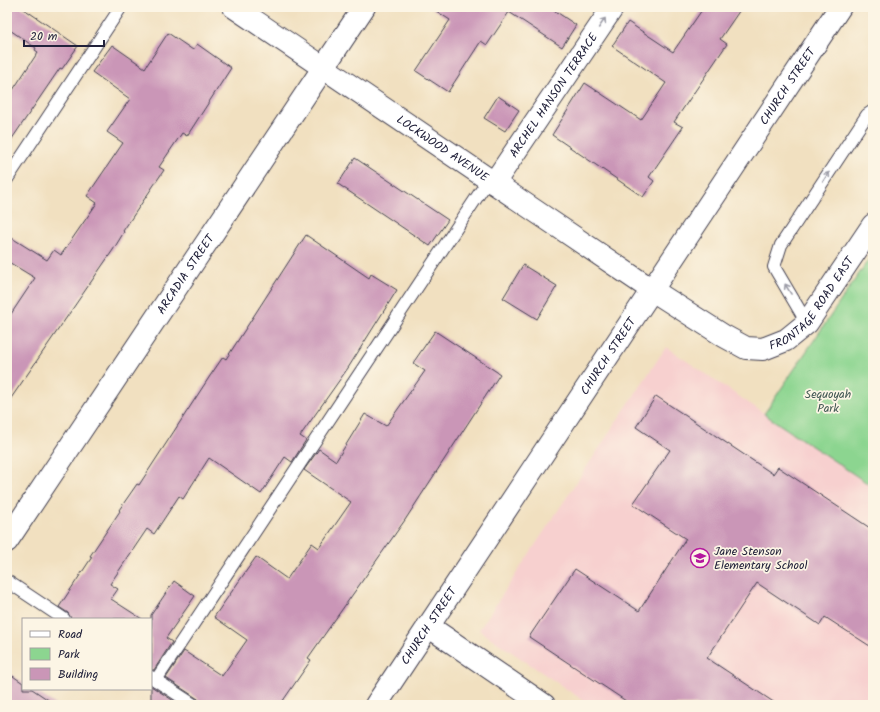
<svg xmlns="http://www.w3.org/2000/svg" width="880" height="712" font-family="Kalam,sans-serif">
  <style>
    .built { fill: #f7d0cf }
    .green { fill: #8cd590; stroke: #577c66 }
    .building { fill: #ca96b7 }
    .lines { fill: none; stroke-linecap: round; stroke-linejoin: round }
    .lane-casing { stroke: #413e4f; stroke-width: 14 }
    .street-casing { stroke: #413e4f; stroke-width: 24 }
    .secondary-casing { stroke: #413e4f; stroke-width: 24 }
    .lane { stroke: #fff; stroke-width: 12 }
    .street { stroke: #fff; stroke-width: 22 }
    .secondary { stroke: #fff; stroke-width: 22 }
    .oneway { stroke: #9c9ca7 }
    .labels { text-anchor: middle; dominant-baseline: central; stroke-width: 3.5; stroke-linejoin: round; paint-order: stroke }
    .street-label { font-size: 12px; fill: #22223b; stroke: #fcf5e5 }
    .park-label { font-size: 12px; fill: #425854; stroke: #fcf5e5 }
    .poi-label { font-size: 12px; fill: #22223b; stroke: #fcf5e5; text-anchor: start }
  </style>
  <rect width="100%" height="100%" fill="#fcf5e5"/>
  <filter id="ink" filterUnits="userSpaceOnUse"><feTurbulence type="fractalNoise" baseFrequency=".025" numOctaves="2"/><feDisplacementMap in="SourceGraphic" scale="8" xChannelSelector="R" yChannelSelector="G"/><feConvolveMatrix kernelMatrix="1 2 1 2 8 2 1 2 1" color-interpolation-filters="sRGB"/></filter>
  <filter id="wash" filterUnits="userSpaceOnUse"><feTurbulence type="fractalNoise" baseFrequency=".012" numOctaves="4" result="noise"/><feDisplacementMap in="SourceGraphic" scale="16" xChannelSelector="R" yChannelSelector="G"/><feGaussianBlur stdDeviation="0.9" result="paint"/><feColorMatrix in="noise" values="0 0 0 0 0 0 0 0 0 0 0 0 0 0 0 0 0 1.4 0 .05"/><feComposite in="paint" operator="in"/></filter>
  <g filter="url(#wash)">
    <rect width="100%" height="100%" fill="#f1e0c0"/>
    <polygon class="built" points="666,347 873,487 873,705 590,705 479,630"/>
    <polygon class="green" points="873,253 873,487 764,414"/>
    <g id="blocks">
      <g class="building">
        <polygon points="7,7 21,7 78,46 62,69 60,68 7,146 7,99 38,52 35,50 36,48 7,28"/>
        <polygon points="430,7 549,7 576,25 562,47 509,12 487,45 481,41 448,92 416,71 450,20"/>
        <polygon points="704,7 742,7 720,39 727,44 674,122 683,127 649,177 654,181 643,197 552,135 585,83 641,120 666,83 612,46 628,22 673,52"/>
        <polygon points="168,33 193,50 197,44 231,68 187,136 182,133 159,167 164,170 123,231 124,232 113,250 7,404 7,320 35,278 7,261 7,235 47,260 54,250 61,255 97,203 87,196 123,143 107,132 130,99 92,72 112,45 145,68"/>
        <polygon points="498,96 519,110 505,131 484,118"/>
        <polygon points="355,158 448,220 430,246 338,184"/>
        <polygon points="306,235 369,278 371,274 397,290 348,368 300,436 306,440 292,462 285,457 261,494 209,458 183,499 179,496 154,534 147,529 110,584 118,589 111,599 142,619 71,619 68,613 59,607 92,557 90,556 120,511 119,510 137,484 139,485 210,376 223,357 226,359"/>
        <polygon points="523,265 557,286 537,319 503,298"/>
        <polygon points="435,331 500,374 405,520 308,658 311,660 280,705 201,705 198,699 166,678 184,651 222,676 247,640 214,617 256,557 287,579 312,543 319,548 351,502 304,470 319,449 336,461 365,414 386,426 425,371 413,363"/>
        <polygon points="656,396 773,474 778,467 873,530 873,648 825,617 820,625 757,583 707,658 778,705 632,705 529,637 575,569 639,611 686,539 633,504 670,450 636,427"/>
        <polygon points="174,581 195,596 166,638 172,642 154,670 151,670 151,615"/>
        <polygon points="7,672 23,683 23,689 32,689 56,705 7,705"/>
        <polygon points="151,686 180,705 151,705"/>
      </g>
    </g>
  </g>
  <g filter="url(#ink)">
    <use href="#blocks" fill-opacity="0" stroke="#413e4f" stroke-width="1"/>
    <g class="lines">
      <defs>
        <g id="lane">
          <polyline points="7,179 121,7"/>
          <polyline points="807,323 774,267 781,245 867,115 873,111"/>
          <polyline points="7,581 64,619"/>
          <polyline points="151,677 194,705"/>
          <polyline points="156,680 489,179"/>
        </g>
        <g id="street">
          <path id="s1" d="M494,183L613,7"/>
          <path id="s2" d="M7,541L364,7"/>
          <polyline points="428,626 544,705"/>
        </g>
        <g id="secondary">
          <path id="s3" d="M234,7L652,290L724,336L746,348L763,349L786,340L807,323L873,225"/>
          <path id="s4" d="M376,705L840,7"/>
        </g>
      </defs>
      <use href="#lane" class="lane-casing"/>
      <use href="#street" class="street-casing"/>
      <use href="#secondary" class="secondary-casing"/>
      <use href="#lane" class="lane"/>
      <use href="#street" class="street"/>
      <use href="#secondary" class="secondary"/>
    </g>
    <defs><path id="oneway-shaft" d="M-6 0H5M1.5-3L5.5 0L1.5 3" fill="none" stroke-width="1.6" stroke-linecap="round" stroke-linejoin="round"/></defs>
    <g class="oneway">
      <use href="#oneway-shaft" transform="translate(602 23) rotate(-56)"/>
      <use href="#oneway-shaft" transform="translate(826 177) rotate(-57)"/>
      <use href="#oneway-shaft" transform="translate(788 289) rotate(-121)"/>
    </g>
  </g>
  <defs>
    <symbol id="school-ring" viewBox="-11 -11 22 22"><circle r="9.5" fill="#fcf5e5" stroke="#b5179e" stroke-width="1.5"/><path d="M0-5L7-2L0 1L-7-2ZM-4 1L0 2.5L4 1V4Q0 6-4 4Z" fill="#b5179e"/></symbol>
  </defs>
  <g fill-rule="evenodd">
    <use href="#school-ring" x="689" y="547" width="22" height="22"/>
  </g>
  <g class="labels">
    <g class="street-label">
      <text stroke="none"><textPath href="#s4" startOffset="743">CHURCH STREET</textPath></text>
      <text stroke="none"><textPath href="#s1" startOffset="106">ARCHEL HANSON TERRACE</textPath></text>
      <text stroke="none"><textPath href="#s3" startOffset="252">LOCKWOOD AVENUE</textPath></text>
      <text stroke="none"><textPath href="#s2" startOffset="321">ARCADIA STREET</textPath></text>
      <text stroke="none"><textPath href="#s3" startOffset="701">FRONTAGE ROAD EAST</textPath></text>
      <text stroke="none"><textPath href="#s4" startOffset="419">CHURCH STREET</textPath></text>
      <text stroke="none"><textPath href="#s4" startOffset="95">CHURCH STREET</textPath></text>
    </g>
    <g class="park-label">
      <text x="828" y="394">Sequoyah<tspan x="828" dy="14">Park</tspan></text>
    </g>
    <g class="poi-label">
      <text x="714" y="551">Jane Stenson<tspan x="714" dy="14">Elementary School</tspan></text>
    </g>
  </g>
  <rect width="880" height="712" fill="none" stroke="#fcf5e5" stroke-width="24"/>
  <rect x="22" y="618" width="130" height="72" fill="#fcf5e5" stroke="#a5a1a1"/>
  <rect x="30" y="631" width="20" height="6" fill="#ffffff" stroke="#a5a1a1"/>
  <text x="58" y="638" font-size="12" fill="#22223b">Road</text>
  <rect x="30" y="648" width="20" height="12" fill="#8cd590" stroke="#a5a1a1"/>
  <text x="58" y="658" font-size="12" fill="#22223b">Park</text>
  <rect x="30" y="668" width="20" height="12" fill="#ca96b7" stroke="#a5a1a1"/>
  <text x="58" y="678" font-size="12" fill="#22223b">Building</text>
  <path d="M24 40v6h80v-6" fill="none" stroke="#22223b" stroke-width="2"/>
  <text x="30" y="40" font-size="12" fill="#22223b" stroke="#fcf5e5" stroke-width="3" paint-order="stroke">20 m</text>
</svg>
